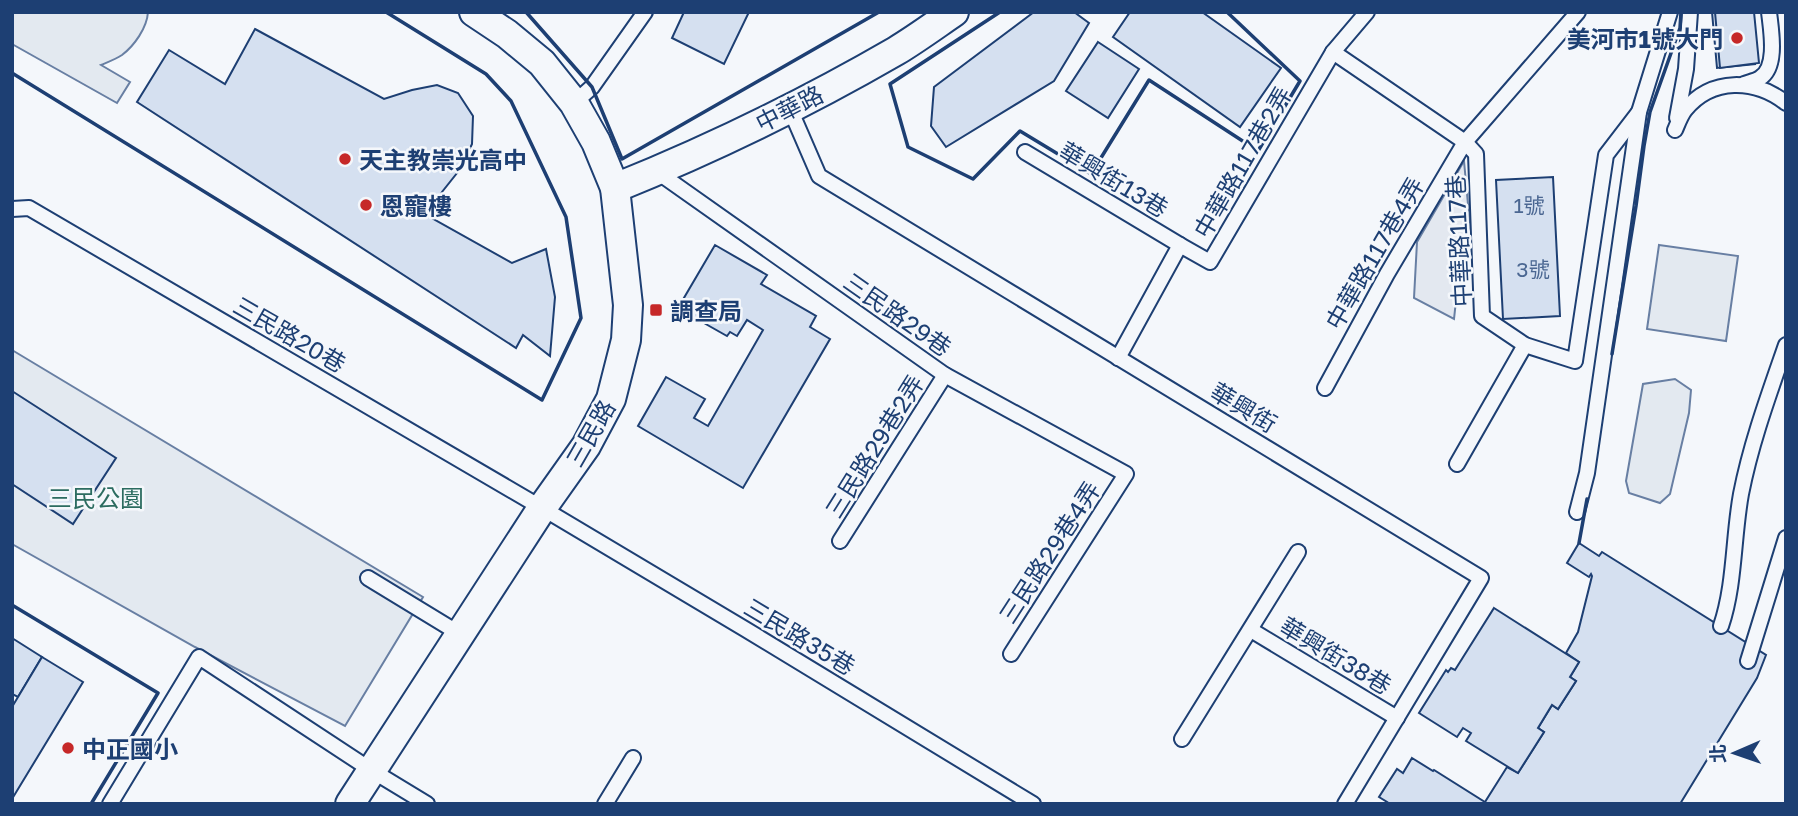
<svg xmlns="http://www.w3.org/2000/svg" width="1798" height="816" font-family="'Golos Text','Noto Sans TC',sans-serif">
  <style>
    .green { fill: #e3e9f0; stroke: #687fa3; stroke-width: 2 }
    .parking { fill: #e3e8f0; stroke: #687fa3; stroke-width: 2 }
    .building { fill: #d5e0f0; stroke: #1d3f73; stroke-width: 2 }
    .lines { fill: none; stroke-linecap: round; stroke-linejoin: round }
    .service-casing { stroke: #1d3f73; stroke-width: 18 }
    .minor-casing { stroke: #1d3f73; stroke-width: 32 }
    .service { stroke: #f4f7fb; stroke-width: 14 }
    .minor { stroke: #f4f7fb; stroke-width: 28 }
    .wall { stroke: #1d3f73; stroke-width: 3.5 }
    .poi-dot { fill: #c62828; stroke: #f4f7fb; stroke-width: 2.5 }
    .labels { text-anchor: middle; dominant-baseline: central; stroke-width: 5; stroke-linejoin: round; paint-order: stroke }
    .number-label { font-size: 21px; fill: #4b6792 }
    .poi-label { font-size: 24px; font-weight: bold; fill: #1d3f73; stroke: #f4f7fb; text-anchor: start }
    .street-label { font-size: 24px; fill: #1d3f73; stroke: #f4f7fb }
    .park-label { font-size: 24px; fill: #2c6c60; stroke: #f4f7fb }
  </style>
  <rect width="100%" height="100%" fill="#f4f7fb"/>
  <g class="green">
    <path d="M12,12H148C147,28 134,46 122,55C116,59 108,62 101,65L130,82L117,103L12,44Z"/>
    <polygon points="1659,245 1738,256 1726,341 1647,329"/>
    <polygon points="12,350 423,597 345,726 195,647 12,544"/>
    <polygon points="1675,379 1691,390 1689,413 1670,494 1660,503 1629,493 1626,481 1643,384"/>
  </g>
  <polygon class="parking" points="1464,161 1470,226 1462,246 1454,319 1414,298 1417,242"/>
  <g class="building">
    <polygon points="684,12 749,12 724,64 672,38"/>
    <polygon points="1034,12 1074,12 1089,23 1054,81 946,147 931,126 934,87"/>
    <polygon points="1130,12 1202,12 1281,68 1240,127 1113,37"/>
    <polygon points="1712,12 1749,12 1755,64 1717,68"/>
    <polygon points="1715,12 1754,12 1759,63 1720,68"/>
    <polygon points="255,29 384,99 412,90 437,85 458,93 473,116 472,144 461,168 442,192 430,217 512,263 546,249 555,297 550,356 523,335 516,348 137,102 169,50 225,84"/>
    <polygon points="1098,42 1139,69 1108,118 1066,91"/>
    <polygon points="1553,177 1560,316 1503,319 1496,180"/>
    <polygon points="715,245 767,275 761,284 816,316 810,327 830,339 743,488 638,426 666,377 705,399 694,418 708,426 763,330 747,320 737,336 730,332 727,336 688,314 691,309 681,303"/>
    <polygon points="12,391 116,458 73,524 12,484"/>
    <polygon points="1579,543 1599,556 1602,552 1766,655 1757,678 1680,804 1488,804 1485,802 1507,767 1518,773 1544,732 1538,728 1552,705 1558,709 1576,681 1570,677 1579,662 1566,653 1578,632 1592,576 1591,574 1589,577 1567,563"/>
    <polygon points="1494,608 1579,662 1570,677 1576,681 1558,709 1552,705 1538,728 1544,732 1518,773 1466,741 1471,733 1463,728 1457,737 1419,713 1446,670 1448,672 1451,668 1455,670"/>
    <polygon points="12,638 42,657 18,697 12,694"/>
    <polygon points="42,657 83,682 12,799 12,707"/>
    <polygon points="1412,758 1433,771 1434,770 1488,804 1385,804 1387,802 1379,797 1397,769 1403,773"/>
  </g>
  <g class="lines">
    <defs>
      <g id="service">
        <polyline points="1333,52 1465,142 1476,154 1482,316 1525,345 1575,361 1606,155 1639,112"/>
        <path d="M1744,84C1749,82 1756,81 1760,78C1778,67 1771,30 1769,12"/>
        <polyline points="574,103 592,87 645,12"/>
        <polyline points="790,109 819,176 1481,578 1345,804"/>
        <polyline points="1677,118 1686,69 1690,12"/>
        <path d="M1675,130C1678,123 1681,115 1685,110C1712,77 1755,79 1786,103"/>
        <polyline points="1025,152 1180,245"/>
        <polyline points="656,171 945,375 1126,474 1011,654"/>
        <polyline points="12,209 29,208 542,508 745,629 1033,804"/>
        <polyline points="1118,358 1180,245 1210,262 1333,52 1367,12"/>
        <polyline points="1325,388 1387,274 1465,142 1578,12"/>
        <polyline points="1457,464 1525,345"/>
        <polyline points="1577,512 1587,473 1639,112 1670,12"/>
        <polyline points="840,541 945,375"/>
        <polyline points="368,578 460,634"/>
        <path d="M1721,626C1735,585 1733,538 1741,494C1751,443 1769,394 1786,345"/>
        <polyline points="1251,630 1397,718"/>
        <polyline points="1748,661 1786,538"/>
        <polyline points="1182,739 1298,552"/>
        <polyline points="110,804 199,657 371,770 427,804"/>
        <polyline points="605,804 633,758"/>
      </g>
      <g id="minor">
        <path d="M615,188C712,149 806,103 896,51C916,39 935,25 954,12"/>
        <polyline points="350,804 542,508 586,446 611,399 626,340 628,305 615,188 596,142 574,103 542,63 507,34 474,12"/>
      </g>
    </defs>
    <use href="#service" class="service-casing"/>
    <use href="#minor" class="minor-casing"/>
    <use href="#service" class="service"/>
    <use href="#minor" class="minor"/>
    <g class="wall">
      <polyline points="526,12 592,87 622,159 879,12"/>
      <polyline points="1000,12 890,84 908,147 973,179 1020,131 1091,174 1149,80 1258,151 1300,81 1227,12"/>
      <polyline points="12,73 542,400 581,318 566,217 511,101 486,74 386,12"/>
      <polyline points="1612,354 1636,206 1644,146 1650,112 1680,28 1681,12"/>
      <polyline points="1579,543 1587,499"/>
      <polyline points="12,605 158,693 91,804"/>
    </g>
  </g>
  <g class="poi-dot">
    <circle cx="1737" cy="38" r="7"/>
    <circle cx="345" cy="159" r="7"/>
    <circle cx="366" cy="205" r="7"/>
    <rect x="649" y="303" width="14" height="14" rx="3.5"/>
    <circle cx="68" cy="748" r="7"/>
  </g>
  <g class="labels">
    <g class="number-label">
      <text x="1529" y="205">1號</text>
      <text x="1533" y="269">3號</text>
    </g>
    <g class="poi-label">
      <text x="1723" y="38" text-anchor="end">美河市1號大門</text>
      <text x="359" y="159">天主教崇光高中</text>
      <text x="380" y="205">恩寵樓</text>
      <text x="670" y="310">調查局</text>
      <text x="82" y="748">中正國小</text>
    </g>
    <g class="street-label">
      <text transform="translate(789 108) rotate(-27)">中華路</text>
      <text transform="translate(1242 162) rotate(-60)">中華路117巷2弄</text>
      <text transform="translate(1114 179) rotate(31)">華興街13巷</text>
      <text transform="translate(1458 241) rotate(-93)">中華路117巷</text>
      <text transform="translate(1374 253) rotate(-60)">中華路117巷4弄</text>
      <text transform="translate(898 314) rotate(35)">三民路29巷</text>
      <text transform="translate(290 334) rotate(30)">三民路20巷</text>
      <text transform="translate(1244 407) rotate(31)">華興街</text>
      <text transform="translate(590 433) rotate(-60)">三民路</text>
      <text transform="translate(874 446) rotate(-58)">三民路29巷2弄</text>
      <text transform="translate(1049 552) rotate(-57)">三民路29巷4弄</text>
      <text transform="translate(800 636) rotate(31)">三民路35巷</text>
      <text transform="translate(1336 655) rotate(31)">華興街38巷</text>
    </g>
    <g class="park-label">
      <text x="96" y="497">三民公園</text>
    </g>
  </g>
  <rect width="1798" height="816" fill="none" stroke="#1d3f73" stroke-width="28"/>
  <g transform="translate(1735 753) rotate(268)" stroke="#f4f7fb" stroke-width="5" paint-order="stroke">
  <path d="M0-5L12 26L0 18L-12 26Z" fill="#1d3f73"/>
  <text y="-10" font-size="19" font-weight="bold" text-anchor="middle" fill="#1d3f73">北</text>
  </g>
</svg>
